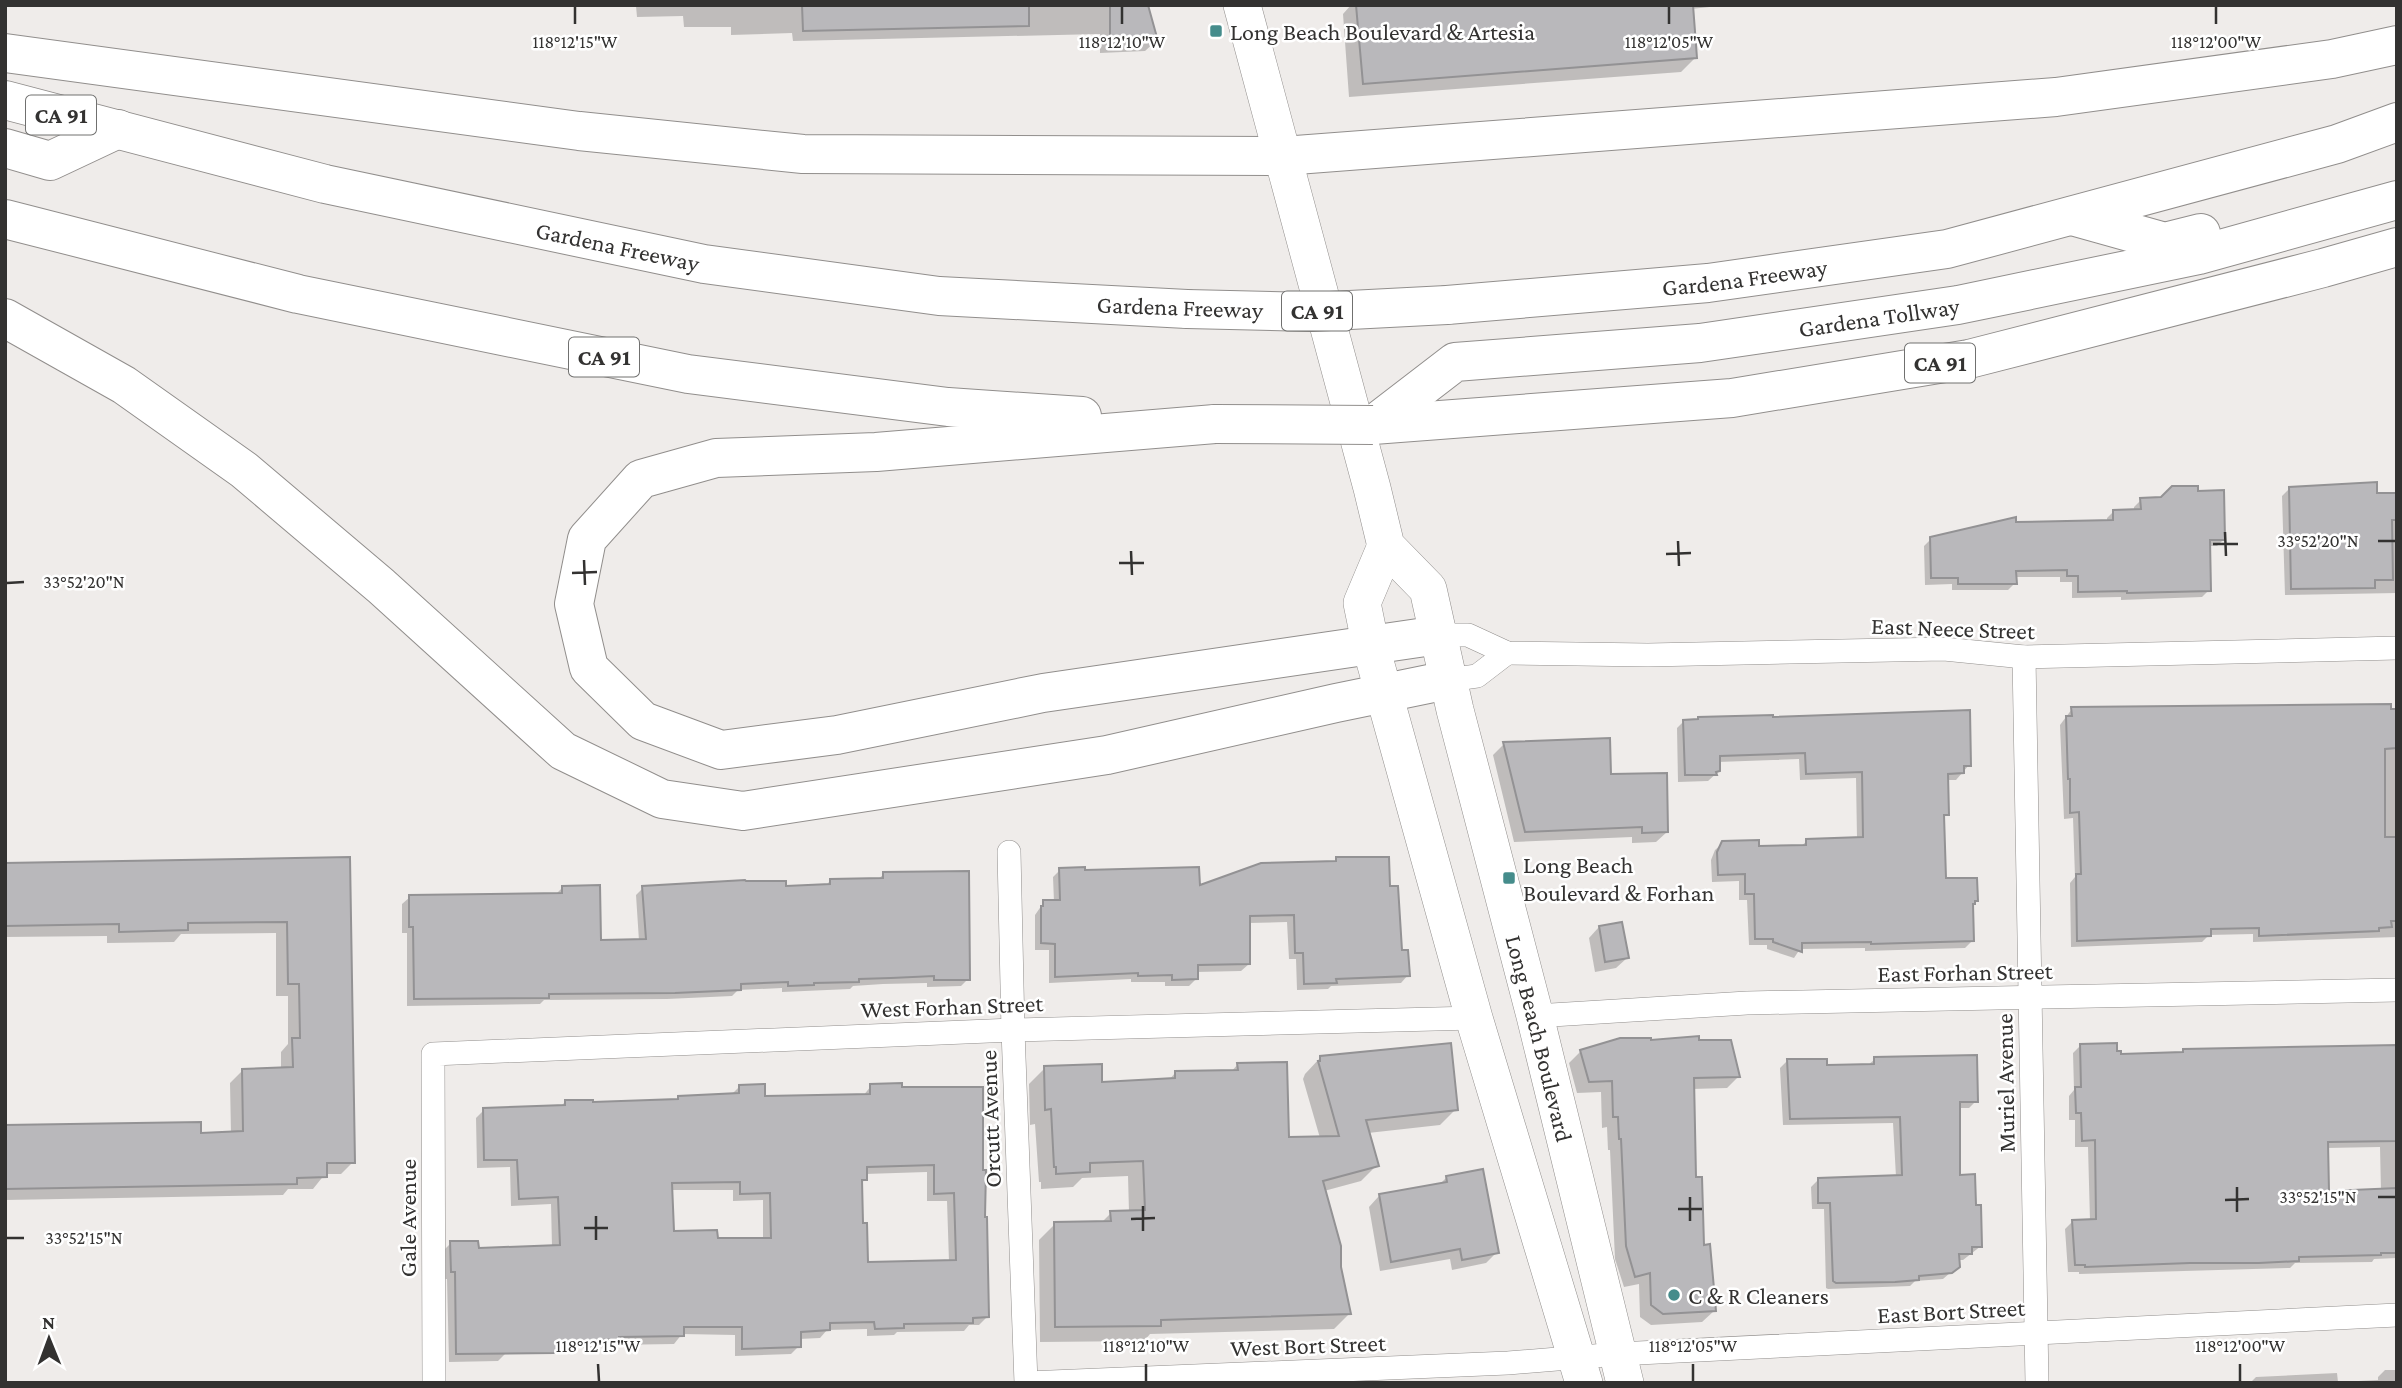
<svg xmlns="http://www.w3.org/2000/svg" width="2402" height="1388" font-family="'Crimson Pro',serif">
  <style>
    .shadow { fill: #0003; fill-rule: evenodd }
    .building { fill: #b9b8bb; stroke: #939294; stroke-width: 2; fill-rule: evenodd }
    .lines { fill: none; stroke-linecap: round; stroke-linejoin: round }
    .minor-casing { stroke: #918e8c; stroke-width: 24 }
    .primary-casing { stroke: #918e8c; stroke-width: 38 }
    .motorway-casing { stroke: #918e8c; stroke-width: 40 }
    .minor { stroke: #fff; stroke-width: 23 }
    .primary { stroke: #fff; stroke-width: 37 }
    .motorway { stroke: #fff; stroke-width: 38 }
    .motorway-bridge-casing { stroke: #918e8c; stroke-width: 40; stroke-linecap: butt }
    .motorway-bridge { stroke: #fff; stroke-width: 38 }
    .ticks { fill: none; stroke: #333231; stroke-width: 2.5 }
    .poi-dot { fill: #458c8b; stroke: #fff; stroke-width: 2.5 }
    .labels { text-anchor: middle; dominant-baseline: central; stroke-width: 5; stroke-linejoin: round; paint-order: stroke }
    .shield { fill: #fff; stroke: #70706f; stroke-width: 2 }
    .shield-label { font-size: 23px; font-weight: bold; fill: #333231 }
    .poi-label { font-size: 24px; fill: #333231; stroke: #fff; text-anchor: start }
    .street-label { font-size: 24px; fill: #333231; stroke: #fff }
    .ticks-label { font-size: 18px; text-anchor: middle; fill: #333231; stroke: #fff; stroke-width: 5; stroke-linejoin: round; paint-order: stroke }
  </style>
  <rect width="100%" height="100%" fill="#efecea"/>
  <g class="shadow">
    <polygon points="580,5 1146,5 1156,41 1145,51 1100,53 1100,34 793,41 792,33 731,35 731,27 684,27 683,16 637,17 636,6 580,7"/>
    <polygon points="1351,5 1728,5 1691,9 1695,58 1681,72 1349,97 1343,14"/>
    <polygon points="2289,489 2352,495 2397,495 2397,593 2285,595 2282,496"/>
    <polygon points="2197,492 2224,539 2217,546 2208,546 2209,590 2202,597 2121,600 2121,597 2072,598 2072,582 2060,582 2060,577 2015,577 2015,583 2008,590 1952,590 1952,584 1925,585 1924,546 1931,539 2014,524 2107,522 2107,518 2114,511 2134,511 2134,507 2141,500 2161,499"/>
    <polygon points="2072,709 2397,711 2397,937 2253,942 2253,934 2209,935 2202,942 2071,947 2070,883 2075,877 2073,818 2064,819 2060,725"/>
    <polygon points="1684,721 1969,765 1956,780 1947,780 1947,814 1942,820 1944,880 1971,906 1972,941 1965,948 1865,951 1865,948 1800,949 1794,958 1767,949 1767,945 1749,945 1747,900 1739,900 1739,881 1712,882 1711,860 1715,850 1723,843 1758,848 1800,847 1807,841 1857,839 1856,778 1800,780 1799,759 1718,762 1719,771 1708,781 1678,782 1677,728"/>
    <polygon points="1504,744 1610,775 1667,832 1656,842 1632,843 1632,837 1514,842 1493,755"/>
    <polygon points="348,859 353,1162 341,1174 325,1174 313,1189 288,1189 283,1195 5,1200 5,1127 200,1135 231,1134 230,1083 243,1070 281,1069 281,1052 288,1044 288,996 276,996 276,933 181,934 174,942 107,943 107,936 5,937 5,864"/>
    <polygon points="1337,859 1388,888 1400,952 1408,975 1401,983 1331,986 1328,989 1297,990 1296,959 1289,959 1287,922 1248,923 1249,964 1241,971 1196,972 1196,979 1189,986 1165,986 1165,982 1131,982 1131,979 1049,983 1049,950 1035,950 1035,915 1044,902 1054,902 1053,877 1060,870 1198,887 1334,863"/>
    <polygon points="884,874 968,979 961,986 927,987 927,983 883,984 853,986 850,989 782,992 782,988 738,990 732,996 667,999 544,1000 540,1004 407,1006 407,933 402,933 402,904 410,897 555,895 562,888 599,942 639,941 636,895 643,888 825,886 830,881 877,880"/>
    <polygon points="1599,927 1627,958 1616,968 1595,972 1589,938"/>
    <polygon points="1650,1042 1697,1042 1738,1077 1727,1088 1692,1089 1694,1179 1714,1311 1702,1322 1651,1325 1640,1317 1639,1284 1624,1287 1615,1259 1610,1150 1608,1150 1607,1127 1602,1128 1601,1092 1577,1093 1569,1063 1580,1052"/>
    <path d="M2080,1046L2115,1052L2119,1056L2180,1054L2183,1050L2397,1047V1258L2374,1259L2372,1262L2295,1263L2290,1268L2079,1274V1272H2068L2065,1229L2072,1222L2090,1221L2088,1147H2075V1120H2069V1096L2074,1090L2073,1053ZM2380,1147L2381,1191L2327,1193L2326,1148Z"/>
    <polygon points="1320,1058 1456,1109 1440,1125 1368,1133 1377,1165 1361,1181 1324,1191 1349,1314 1334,1329 1150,1334 1144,1341 1040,1342 1039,1240 1055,1224 1101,1223 1111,1213 1129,1212 1128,1176 1082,1178 1073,1187 1041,1189 1041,1182 1039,1182 1035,1124 1030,1125 1029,1084 1045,1068 1101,1084 1169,1080 1175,1073 1231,1072 1238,1064 1287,1139 1320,1138 1303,1079 1305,1074"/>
    <polygon points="1875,1059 1976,1101 1969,1108 1958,1108 1959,1176 1974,1207 1981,1246 1963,1260 1958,1260 1958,1266 1943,1279 1915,1281 1910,1286 1828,1289 1826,1288 1824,1209 1812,1209 1811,1187 1818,1180 1896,1177 1893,1123 1783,1125 1780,1068 1787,1061 1825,1066 1867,1066"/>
    <path d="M740,1086L764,1098L863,1096L871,1086L983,1219L987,1317L979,1325H969L964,1331L897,1332L894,1335L867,1336V1329L827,1330L820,1338L799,1339V1346L791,1354L735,1356V1335L682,1334L674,1344L611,1345L609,1347L541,1349L506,1353L498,1361L449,1362L447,1279H444L443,1251L451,1243L477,1250L552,1247L551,1204L511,1206L510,1167L477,1168L476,1118L484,1110L560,1107L565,1102L592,1103L676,1100L679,1097L731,1095ZM927,1172V1201H947L949,1262L866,1264L861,1225L860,1184L866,1179L865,1174ZM671,1190H733V1201L763,1200V1239L716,1240L672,1233Z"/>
    <polygon points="1447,1177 1497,1252 1486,1263 1452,1270 1450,1259 1380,1271 1369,1207 1379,1196 1439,1185"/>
    <polygon points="2385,1370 2397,1370 2397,1383 2250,1383 2256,1377 2337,1373 2338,1382 2378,1380 2378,1377"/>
  </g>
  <g class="building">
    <polygon points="802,5 1029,5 1029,26 803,31"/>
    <polygon points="1110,5 1148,5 1158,41 1110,43"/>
    <polygon points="1356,5 1693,5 1697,58 1363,84"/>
    <polygon points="2377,482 2377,493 2397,493 2397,520 2392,520 2393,580 2375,580 2375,588 2291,589 2289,487"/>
    <polygon points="2172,486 2198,486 2198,491 2224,490 2225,540 2210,540 2211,591 2127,593 2127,591 2078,592 2078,576 2067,576 2067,570 2016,571 2017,584 1958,584 1958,578 1931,578 1930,537 2016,517 2016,522 2113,520 2113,510 2141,509 2140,498 2161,497"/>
    <polygon points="2391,704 2391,709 2397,709 2397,748 2385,749 2385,837 2397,837 2397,921 2391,921 2392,927 2379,928 2379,931 2259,936 2259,928 2211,929 2211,936 2077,941 2076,874 2081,874 2079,812 2070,813 2070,779 2068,779 2066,716 2072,716 2071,707"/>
    <polygon points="1970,710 1971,766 1964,766 1964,773 1948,774 1949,815 1944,815 1946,878 1977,878 1978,901 1975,901 1975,904 1973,904 1974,941 1871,944 1871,942 1802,943 1802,952 1773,942 1773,939 1755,939 1754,894 1745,894 1745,874 1718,875 1717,852 1722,841 1759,840 1759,846 1806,845 1806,839 1863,837 1862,772 1806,774 1805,753 1720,756 1720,771 1716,772 1717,775 1685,775 1683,720 1698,719 1698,717 1773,715 1773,717"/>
    <polygon points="1610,738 1611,774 1667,773 1668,832 1642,833 1642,827 1525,832 1503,742"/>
    <polygon points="350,857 355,1163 327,1163 327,1177 297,1178 297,1184 5,1189 5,1125 201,1122 201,1133 243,1131 242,1069 293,1067 292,1038 300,1038 299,984 288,984 287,922 188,923 188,930 119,932 119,924 5,926 5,863"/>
    <polygon points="1336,857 1389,857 1390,886 1398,886 1402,950 1408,950 1410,976 1336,979 1337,983 1304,984 1303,953 1295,953 1294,915 1250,916 1250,964 1198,965 1198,979 1172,980 1172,975 1138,976 1138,973 1055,977 1055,944 1041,943 1041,906 1043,906 1043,900 1060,900 1059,868 1085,867 1085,870 1199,867 1200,885 1261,863 1336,861"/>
    <polygon points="969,871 970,980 934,980 934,976 891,978 859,979 859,982 814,983 814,985 788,986 788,982 741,984 741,990 675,993 549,994 549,998 414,999 413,927 409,927 409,895 562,893 562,886 600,885 601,940 646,939 642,886 745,880 746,881 786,881 786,886 830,884 830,879 883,878 883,872"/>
    <polygon points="1622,922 1629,958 1605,962 1599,926"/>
    <polygon points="1699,1036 1699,1040 1731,1040 1740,1077 1694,1078 1696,1177 1702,1177 1704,1245 1710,1244 1716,1311 1663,1314 1651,1305 1650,1273 1635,1277 1626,1246 1621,1139 1619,1139 1618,1117 1613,1117 1612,1081 1589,1082 1580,1050 1620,1038 1651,1038 1651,1040"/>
    <polygon points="1451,1043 1458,1110 1366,1120 1379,1166 1323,1181 1341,1246 1341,1267 1351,1314 1161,1320 1161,1326 1055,1327 1054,1222 1111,1221 1110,1211 1145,1210 1143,1161 1090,1163 1090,1172 1056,1174 1056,1167 1054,1167 1051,1109 1045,1110 1044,1066 1102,1064 1102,1082 1175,1078 1175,1071 1238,1070 1237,1063 1287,1062 1289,1137 1339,1136 1318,1061 1320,1061 1320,1056"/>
    <polygon points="2117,1043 2117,1051 2121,1051 2121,1054 2183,1052 2183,1049 2397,1045 2397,1141 2328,1142 2329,1191 2397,1188 2397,1253 2381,1253 2381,1255 2299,1257 2299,1261 2259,1263 2190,1263 2085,1267 2085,1265 2075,1265 2072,1220 2096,1219 2095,1140 2082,1141 2081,1113 2076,1113 2075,1087 2081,1087 2080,1044"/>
    <polygon points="1977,1055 1978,1102 1960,1102 1960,1175 1975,1174 1976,1205 1981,1205 1982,1247 1972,1247 1972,1254 1959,1254 1960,1267 1952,1273 1919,1276 1919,1280 1895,1282 1836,1283 1833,1281 1830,1203 1818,1203 1818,1178 1902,1175 1900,1117 1790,1119 1787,1059 1827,1059 1827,1065 1874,1064 1874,1057"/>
    <path d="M902,1083V1087H983V1170H986L985,1217H987L989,1317L973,1318V1323L904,1324V1328L875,1329L874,1322L830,1323V1330L801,1332V1347L742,1349V1327H684V1336L619,1337V1339L563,1342V1351L554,1353L456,1354L455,1272H451L450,1241H478L479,1248L560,1245L558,1197L519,1199L517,1160H484L483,1108L565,1105V1100H593V1102L678,1099V1096L739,1093V1085L765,1084V1096L870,1094V1084ZM934,1165V1194L954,1193L956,1260L868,1262L867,1223H863L862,1180H867V1167ZM740,1182V1194L770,1193L771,1238H718L717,1230L674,1231L672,1183Z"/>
    <polygon points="1483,1169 1499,1253 1462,1260 1460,1249 1391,1262 1379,1194 1447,1182 1446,1176"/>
  </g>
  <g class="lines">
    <defs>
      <g id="minor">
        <polyline points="1439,635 1468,635 1507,653 1648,655 1944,649 2024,657 2397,648"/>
        <polyline points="2024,657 2037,1383"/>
        <polyline points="1448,680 1477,676 1507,653"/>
        <polyline points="1009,852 1013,1030 1026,1383"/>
        <polyline points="1535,1016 1747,1003 2397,990"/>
        <polyline points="434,1383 433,1054 1013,1030 1474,1018"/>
        <polyline points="1027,1383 1508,1363 1618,1354 2397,1315"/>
      </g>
      <g id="primary">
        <path id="s1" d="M1242,5L1372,488L1386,546L1428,589L1455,710L1535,1016L1625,1383"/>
        <polyline points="1386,546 1362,603 1371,647 1474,1018 1584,1383"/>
      </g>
      <g id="motorway">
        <polyline points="5,53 579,131 803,154 1283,156 2056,97 2332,59 2397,45"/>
        <path id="s2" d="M5,100L325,184L704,264L939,296L1187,309"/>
        <polyline points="5,148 50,161 118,129"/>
        <polyline points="2072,216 2165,242 2201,233"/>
        <polyline points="5,219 298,294 688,374 948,407 1082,416"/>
        <path id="s3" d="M1447,305L1708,283L1947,249L2337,144L2397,122"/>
        <polyline points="5,318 124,385 244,470 381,586 563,751 662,799 743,811 1107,755 1336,703 1448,680"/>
        <polyline points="1215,424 876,452 716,458 641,479 587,539 574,604 589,668 643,721 721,750 837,735 1043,693 1439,635"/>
        <path id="s4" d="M1373,425L1455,362L1700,343L1958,305L2199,255L2397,200"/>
        <polyline points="1373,425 1732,398 1969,359 2323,268 2397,247"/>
      </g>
    </defs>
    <use href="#minor" class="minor-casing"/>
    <use href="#primary" class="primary-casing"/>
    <use href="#motorway" class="motorway-casing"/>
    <use href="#minor" class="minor"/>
    <use href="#primary" class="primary"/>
    <use href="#motorway" class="motorway"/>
    <defs>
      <g id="motorway-bridge">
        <polyline points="1187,309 1311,312 1447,305"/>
        <polyline points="1215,424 1373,425"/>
      </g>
    </defs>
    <use href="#motorway-bridge" class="motorway-bridge-casing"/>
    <use href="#motorway-bridge" class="motorway-bridge"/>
  </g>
  <path class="ticks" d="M575,7V24M1122,7V24M1669,7V24M2216,7V24M2225,532L2226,556M1678,541L1679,566M2378,541H2395M2213,544H2238M1131,551L1132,575M1666,554L1691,553M584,560L585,585M1119,563H1144M572,573L597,572M7,583L24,582M2237,1187V1212M1690,1197V1221M2378,1197H2395M2225,1200L2249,1199M1143,1206V1231M1678,1209H1702M596,1216V1240M1131,1219L1155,1218M584,1228H608M7,1238H24M598,1364L599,1381M1146,1364V1381M1693,1364V1381M2240,1364V1381"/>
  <g class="poi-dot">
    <rect x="1209" y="24" width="14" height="14" rx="3.5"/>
    <rect x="1502" y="871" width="14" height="14" rx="3.5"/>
    <circle cx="1674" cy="1295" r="7"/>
  </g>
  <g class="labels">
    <g class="shield">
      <rect x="26" y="95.5" width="70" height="39" rx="5"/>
      <rect x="1282" y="291.5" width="70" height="39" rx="5"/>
      <rect x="569" y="337.5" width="70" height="39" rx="5"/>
      <rect x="1905" y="343.5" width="70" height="39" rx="5"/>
    </g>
    <g class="shield-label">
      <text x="61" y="115">CA 91</text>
      <text x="1317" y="311">CA 91</text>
      <text x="604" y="357">CA 91</text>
      <text x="1940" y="363">CA 91</text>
    </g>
    <g class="poi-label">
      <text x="1230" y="31">Long Beach Boulevard &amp; Artesia</text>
      <text x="1523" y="864">Long Beach<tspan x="1523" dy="28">Boulevard &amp; Forhan</tspan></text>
      <text x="1688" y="1295">C &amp; R Cleaners</text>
    </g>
    <g class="street-label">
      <text stroke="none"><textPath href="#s2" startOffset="630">Gardena Freeway</textPath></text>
      <text stroke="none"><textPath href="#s3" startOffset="299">Gardena Freeway</textPath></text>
      <text transform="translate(1180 307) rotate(2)">Gardena Freeway</text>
      <text stroke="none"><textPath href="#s4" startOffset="530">Gardena Tollway</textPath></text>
      <text transform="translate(1953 628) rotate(2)">East Neece Street</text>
      <text transform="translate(1965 972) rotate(-1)">East Forhan Street</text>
      <text transform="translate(952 1006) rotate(-2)">West Forhan Street</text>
      <text stroke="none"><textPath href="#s1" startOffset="1083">Long Beach Boulevard</textPath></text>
      <text transform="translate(2005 1083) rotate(-91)">Muriel Avenue</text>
      <text transform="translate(990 1119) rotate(-92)">Orcutt Avenue</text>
      <text transform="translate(407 1218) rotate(-90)">Gale Avenue</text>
      <text transform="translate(1951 1311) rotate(-3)">East Bort Street</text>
      <text transform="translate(1308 1345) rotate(-2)">West Bort Street</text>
    </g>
  </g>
  <g class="ticks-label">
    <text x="575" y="48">118°12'15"W</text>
    <text x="1122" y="48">118°12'10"W</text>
    <text x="1669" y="48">118°12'05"W</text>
    <text x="2216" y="48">118°12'00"W</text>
    <text x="2318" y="547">33°52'20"N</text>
    <text x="84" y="588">33°52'20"N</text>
    <text x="2318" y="1203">33°52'15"N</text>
    <text x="84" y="1244">33°52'15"N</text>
    <text x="598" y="1352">118°12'15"W</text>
    <text x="1146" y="1352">118°12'10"W</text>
    <text x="1693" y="1352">118°12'05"W</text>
    <text x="2240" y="1352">118°12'00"W</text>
  </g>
  <rect width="2402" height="1388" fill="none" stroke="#333231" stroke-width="14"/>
  <g transform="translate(49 1339) rotate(359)" stroke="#ffffff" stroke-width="5" paint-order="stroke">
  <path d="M0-5L12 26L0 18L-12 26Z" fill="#333231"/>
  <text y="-10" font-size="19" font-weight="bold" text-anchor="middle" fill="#333231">N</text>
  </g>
</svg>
